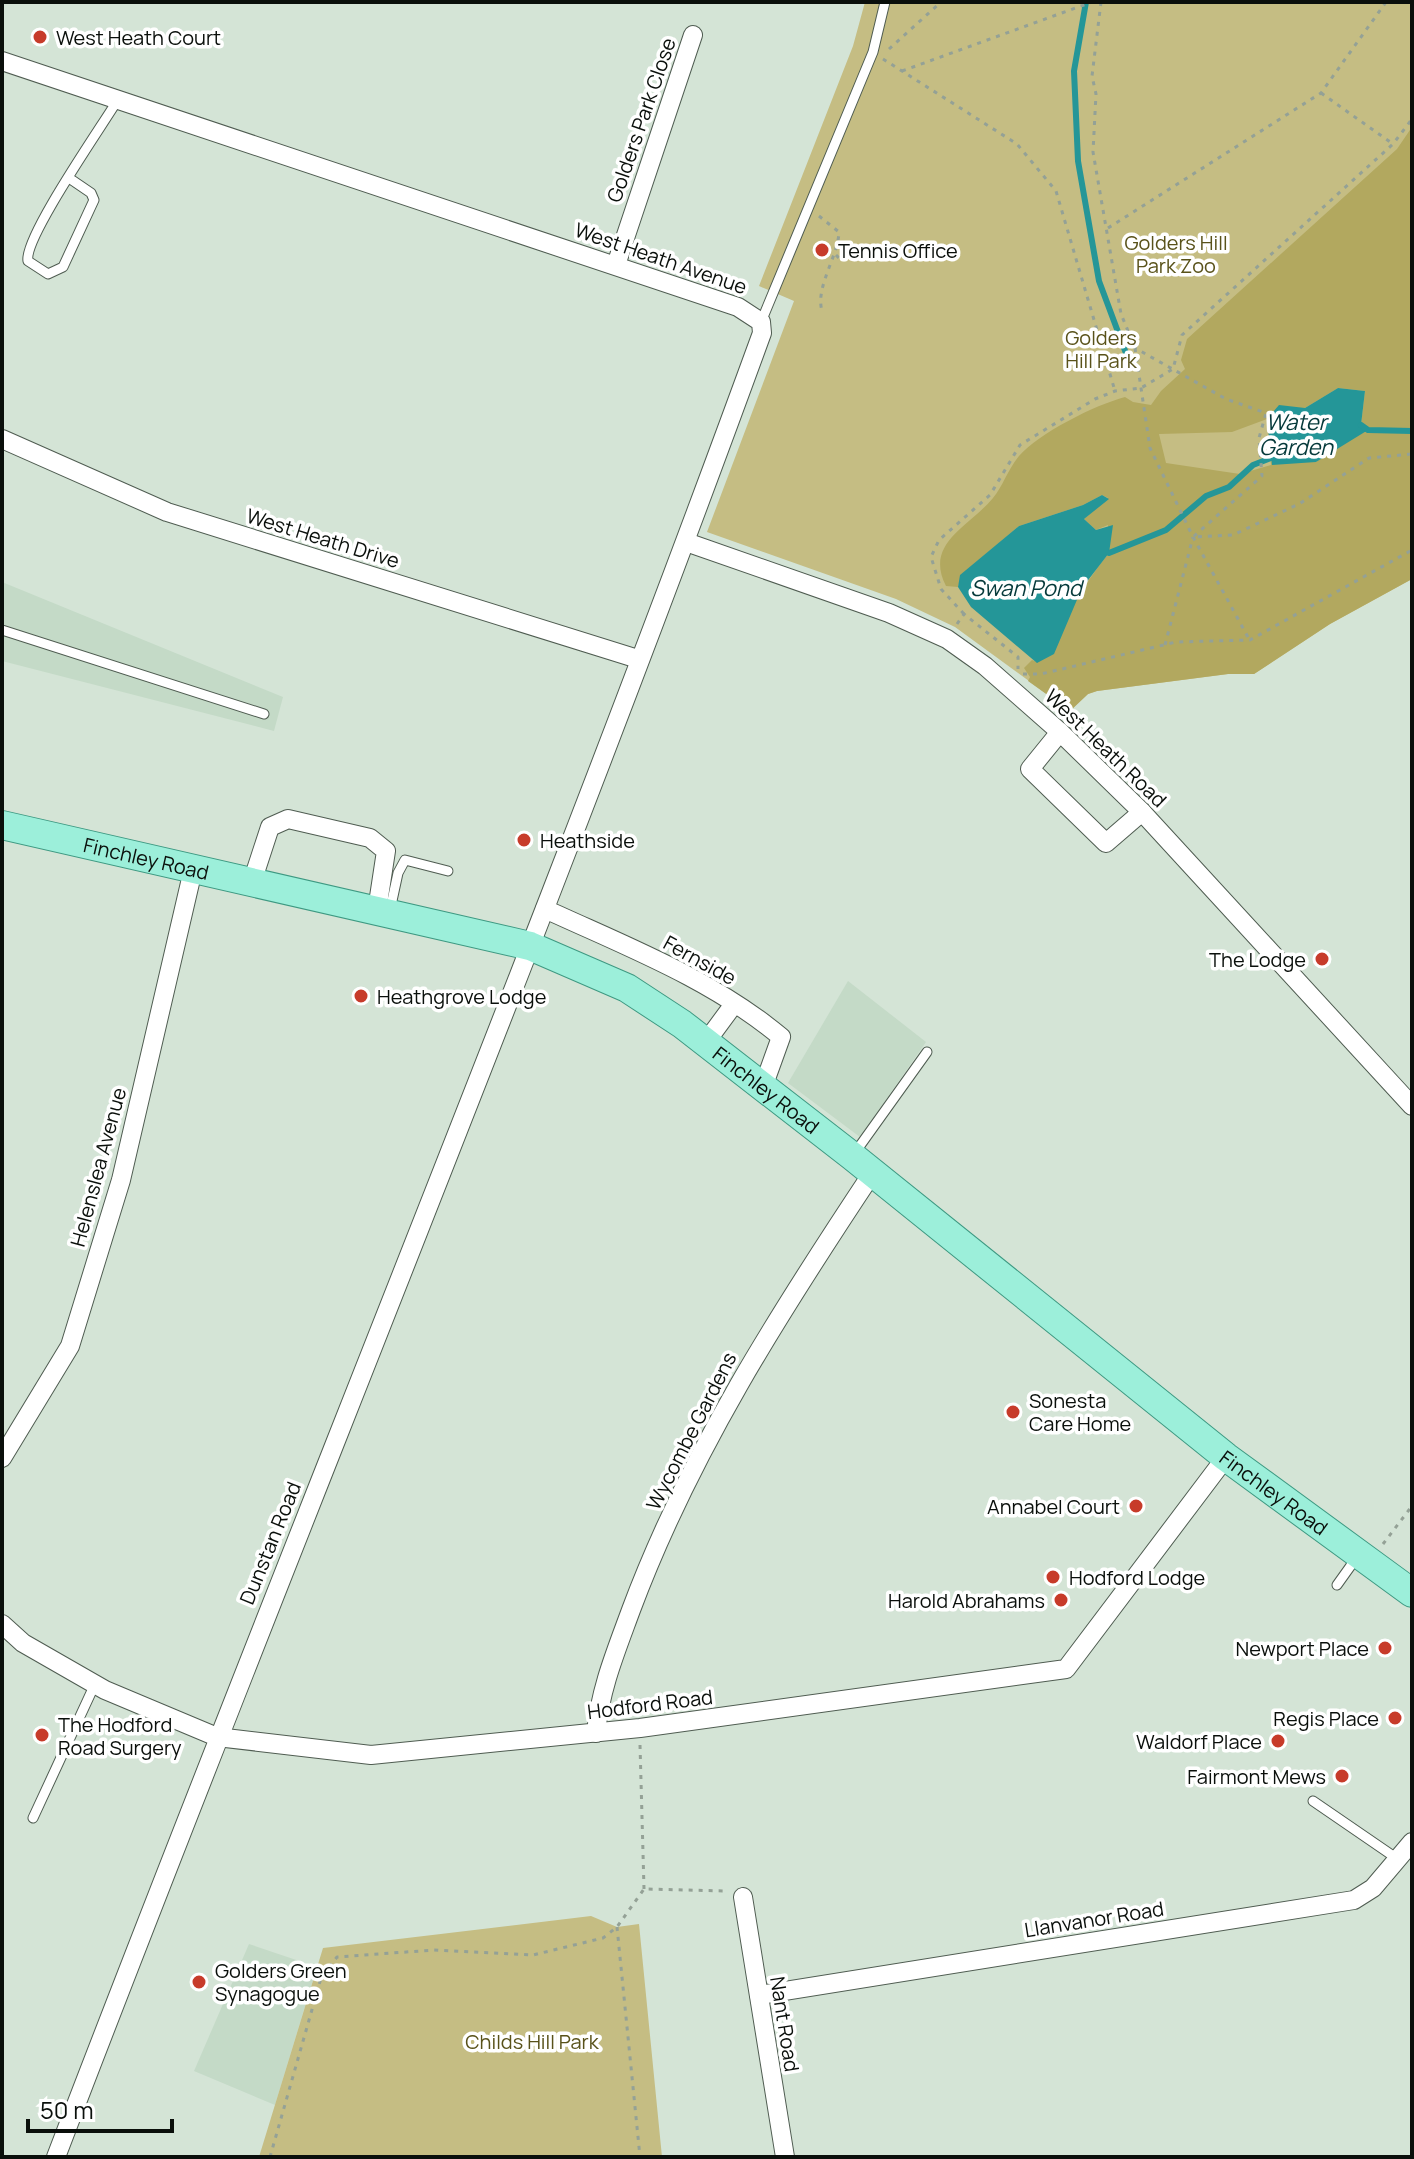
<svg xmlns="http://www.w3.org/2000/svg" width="1414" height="2159" font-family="Manrope,sans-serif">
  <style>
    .built { fill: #c4dac7 }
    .green { fill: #c5bd83 }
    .forest { fill: #b2a85f; fill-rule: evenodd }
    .water { fill: #249698 }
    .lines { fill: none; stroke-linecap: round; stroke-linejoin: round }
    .stream { stroke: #249698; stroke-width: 6 }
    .lane-casing { stroke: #4f5c51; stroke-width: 11 }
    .street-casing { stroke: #4f5c51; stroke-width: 20 }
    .primary-casing { stroke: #3e9982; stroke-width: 30 }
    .path { stroke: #94a196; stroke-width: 3; stroke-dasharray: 4 6; stroke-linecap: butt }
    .lane { stroke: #fff; stroke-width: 9 }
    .street { stroke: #fff; stroke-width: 18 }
    .primary { stroke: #9cefda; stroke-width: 28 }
    .poi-dot { fill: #c73b2a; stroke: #fff; stroke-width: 3 }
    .labels { text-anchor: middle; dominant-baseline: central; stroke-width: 7; stroke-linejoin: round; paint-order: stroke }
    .poi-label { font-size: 20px; fill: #0a0f0b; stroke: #fff; text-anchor: start }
    .street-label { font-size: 20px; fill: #0a0f0b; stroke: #fff }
    .park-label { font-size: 20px; fill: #59521a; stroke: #fff }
    .water-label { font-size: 22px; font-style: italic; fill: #05393a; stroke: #fff }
  </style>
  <rect width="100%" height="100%" fill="#d4e4d6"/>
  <g class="built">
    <polygon points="2,582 283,697 274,731 2,661"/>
    <polygon points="848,981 926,1042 860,1137 788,1083"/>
    <polygon points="249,1944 317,1967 275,2105 194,2071"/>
  </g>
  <g class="green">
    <polygon points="865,2 1412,2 1412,579 1330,624 1254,674 1228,674 1097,691 1088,694 1070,711 955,627 896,599 707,532 794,301 759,286 853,46"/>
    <polygon points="591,1916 617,1927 639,1924 662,2157 259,2157 323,1948"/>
  </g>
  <path class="forest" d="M1412,127V579L1330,624L1254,674H1228L1097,691L1088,694L1070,711L1028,681L1030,677L1024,668L1032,660L1037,662C1062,626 1081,587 1109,553L1108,525L1096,530L1084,519L1108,498L1102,495L1083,505L1019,526L961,575L958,587L946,586C924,543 969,527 993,498C1003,486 1008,469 1019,456C1039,433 1095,405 1125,397L1133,402L1151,405L1161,391L1185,369L1181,360L1187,339L1397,149ZM1338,388L1365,391L1361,425L1316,462H1299L1305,408ZM1267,419L1271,465L1240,474L1166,463L1159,434L1232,432Z"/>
  <g class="water">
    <polygon points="1338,388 1365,391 1361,425 1368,430 1316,462 1272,465 1267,419 1279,405 1305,408"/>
    <polygon points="1102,495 1109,499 1084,519 1096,530 1113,525 1109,553 1082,588 1054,654 1037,663 971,607 958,587 960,575 1019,526 1083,505"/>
  </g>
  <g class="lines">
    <g class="stream">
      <polyline points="1086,2 1074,71 1078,161 1099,281 1127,356"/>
      <polyline points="1361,425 1368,430 1412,431"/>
      <polyline points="1109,553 1166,530 1206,496 1229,487 1253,465 1271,458"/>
    </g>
    <defs>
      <g id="lane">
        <path d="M69,178L91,193L94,200L63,267L48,274L28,261C23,239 102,126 117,101"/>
        <polyline points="761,322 873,52 885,2"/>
        <polyline points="2,630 264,714"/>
        <polyline points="390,910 398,873 405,860 448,871"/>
        <polyline points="854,1154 927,1052"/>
        <polyline points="1337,1585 1357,1557"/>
        <polyline points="1313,1801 1399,1860"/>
        <polyline points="33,1818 95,1684"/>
      </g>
      <g id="street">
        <path d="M2,61L738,307L761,322L762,333C539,945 289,1548 56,2157"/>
        <polyline points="616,265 693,35"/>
        <polyline points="2,439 167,512 638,659"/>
        <polyline points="686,542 889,613 947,639 985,666 1060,732 1142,812 1412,1106"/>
        <polyline points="1060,732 1030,769 1106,843 1142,812"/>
        <polyline points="252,882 270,827 288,819 370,838 386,851 377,910"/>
        <path d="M545,909C625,946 712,979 781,1037L763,1087"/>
        <polyline points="706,1042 734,1004"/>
        <polyline points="2,1458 70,1346 121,1180 193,870"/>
        <polyline points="2,1624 23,1643 105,1690 217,1737 371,1755 640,1728 1066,1669 1226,1457"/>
        <path d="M596,1733C600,1689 616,1651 631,1610C690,1452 780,1312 873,1172"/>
        <polyline points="743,1897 785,2157"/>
        <polyline points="759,1995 1354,1900 1373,1888 1412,1842"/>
      </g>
      <g id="primary">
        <path id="s1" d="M2,825L530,946L627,988L682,1024L852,1156L1226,1457L1412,1593"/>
      </g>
    </defs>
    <use href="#lane" class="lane-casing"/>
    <use href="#street" class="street-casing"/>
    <use href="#primary" class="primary-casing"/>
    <g class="path">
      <polyline points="1101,2 1092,76 1096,94 1093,152 1121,314 1135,348 1226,399 1266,413 1259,438 1262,476 1193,537 1233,535 1299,504 1369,458 1412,454"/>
      <polyline points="889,49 941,2"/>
      <polyline points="883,59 1017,144 1056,191 1115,391"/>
      <polyline points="902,71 1092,2"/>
      <polyline points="1321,93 1393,144"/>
      <path d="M819,216L839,232C838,257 815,287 822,311"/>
      <polyline points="1108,228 1321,93 1386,2"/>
      <polyline points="836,255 843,262"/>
      <polyline points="1135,348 1150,448 1193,537 1249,639"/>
      <polyline points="964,614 941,589 931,557 939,540 990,495 1020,445 1095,399 1115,391 1141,388 1173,369 1182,335 1393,144 1412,119"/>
      <polyline points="957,624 964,614 1018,657 1018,669"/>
      <polyline points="1165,645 1193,537"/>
      <polyline points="1023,674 1041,674 1176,642 1250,640 1412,550"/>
      <polyline points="1383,1544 1412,1506"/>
      <polyline points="640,1745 644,1889"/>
      <polyline points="617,1927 640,2157"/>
      <polyline points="270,2157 321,1978 337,1957 434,1950 533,1955 603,1938 617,1927 644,1889 724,1891"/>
    </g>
    <use href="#lane" class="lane"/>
    <use href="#street" class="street"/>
    <use href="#primary" class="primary"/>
  </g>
  <g class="poi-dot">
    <circle cx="40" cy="37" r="8"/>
    <circle cx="822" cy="250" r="8"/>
    <circle cx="524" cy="840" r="8"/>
    <circle cx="1322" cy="959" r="8"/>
    <circle cx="361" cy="996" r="8"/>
    <circle cx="1013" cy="1412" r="8"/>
    <circle cx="1136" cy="1506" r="8"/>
    <circle cx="1053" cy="1577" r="8"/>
    <circle cx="1061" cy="1600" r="8"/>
    <circle cx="1385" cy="1648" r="8"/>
    <circle cx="1395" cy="1718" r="8"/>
    <circle cx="42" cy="1735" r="8"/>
    <circle cx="1278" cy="1741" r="8"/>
    <circle cx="1342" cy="1776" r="8"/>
    <circle cx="199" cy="1982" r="8"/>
  </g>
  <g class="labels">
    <g class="poi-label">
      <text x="56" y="37">West Heath Court</text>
      <text x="838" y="250">Tennis Office</text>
      <text x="540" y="840">Heathside</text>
      <text x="1306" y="959" text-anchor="end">The Lodge</text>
      <text x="377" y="996">Heathgrove Lodge</text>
      <text x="1029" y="1400">Sonesta<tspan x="1029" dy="23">Care Home</tspan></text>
      <text x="1120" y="1506" text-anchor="end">Annabel Court</text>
      <text x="1069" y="1577">Hodford Lodge</text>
      <text x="1045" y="1600" text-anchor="end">Harold Abrahams</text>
      <text x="1369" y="1648" text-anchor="end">Newport Place</text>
      <text x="1379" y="1718" text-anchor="end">Regis Place</text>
      <text x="58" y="1724">The Hodford<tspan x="58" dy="23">Road Surgery</tspan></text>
      <text x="1262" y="1741" text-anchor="end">Waldorf Place</text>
      <text x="1326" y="1776" text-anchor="end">Fairmont Mews</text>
      <text x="215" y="1970">Golders Green<tspan x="215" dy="23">Synagogue</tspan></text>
    </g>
    <g class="street-label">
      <text transform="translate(641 120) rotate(-71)">Golders Park Close</text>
      <text transform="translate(661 258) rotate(19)">West Heath Avenue</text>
      <text transform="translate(323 538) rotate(17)">West Heath Drive</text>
      <text transform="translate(1106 748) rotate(44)">West Heath Road</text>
      <text stroke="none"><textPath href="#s1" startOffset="148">Finchley Road</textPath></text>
      <text transform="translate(700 960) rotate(29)">Fernside</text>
      <text stroke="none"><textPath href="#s1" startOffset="820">Finchley Road</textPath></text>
      <text transform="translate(98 1167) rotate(-75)">Helenslea Avenue</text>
      <text transform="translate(691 1431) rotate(-63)">Wycombe Gardens</text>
      <text stroke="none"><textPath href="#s1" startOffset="1468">Finchley Road</textPath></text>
      <text transform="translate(270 1543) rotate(-68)">Dunstan Road</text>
      <text transform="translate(650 1704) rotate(-7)">Hodford Road</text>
      <text transform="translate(1094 1919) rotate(-9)">Llanvanor Road</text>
      <text transform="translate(785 2024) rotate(81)">Nant Road</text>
    </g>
    <g class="park-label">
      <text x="1176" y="242">Golders Hill<tspan x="1176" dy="23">Park Zoo</tspan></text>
      <text x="1101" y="337">Golders<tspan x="1101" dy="23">Hill Park</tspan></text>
      <text x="532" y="2041">Childs Hill Park</text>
    </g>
    <g class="water-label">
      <text x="1296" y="422">Water<tspan x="1296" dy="25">Garden</tspan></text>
      <text x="1026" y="588">Swan Pond</text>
    </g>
  </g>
  <rect width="1414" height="2159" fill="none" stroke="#0a0f0b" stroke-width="8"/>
  <path d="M28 2119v12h144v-12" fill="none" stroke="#0a0f0b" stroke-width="4"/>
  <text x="40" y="2119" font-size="24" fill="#0a0f0b" stroke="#ffffff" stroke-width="6" paint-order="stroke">50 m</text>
</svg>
